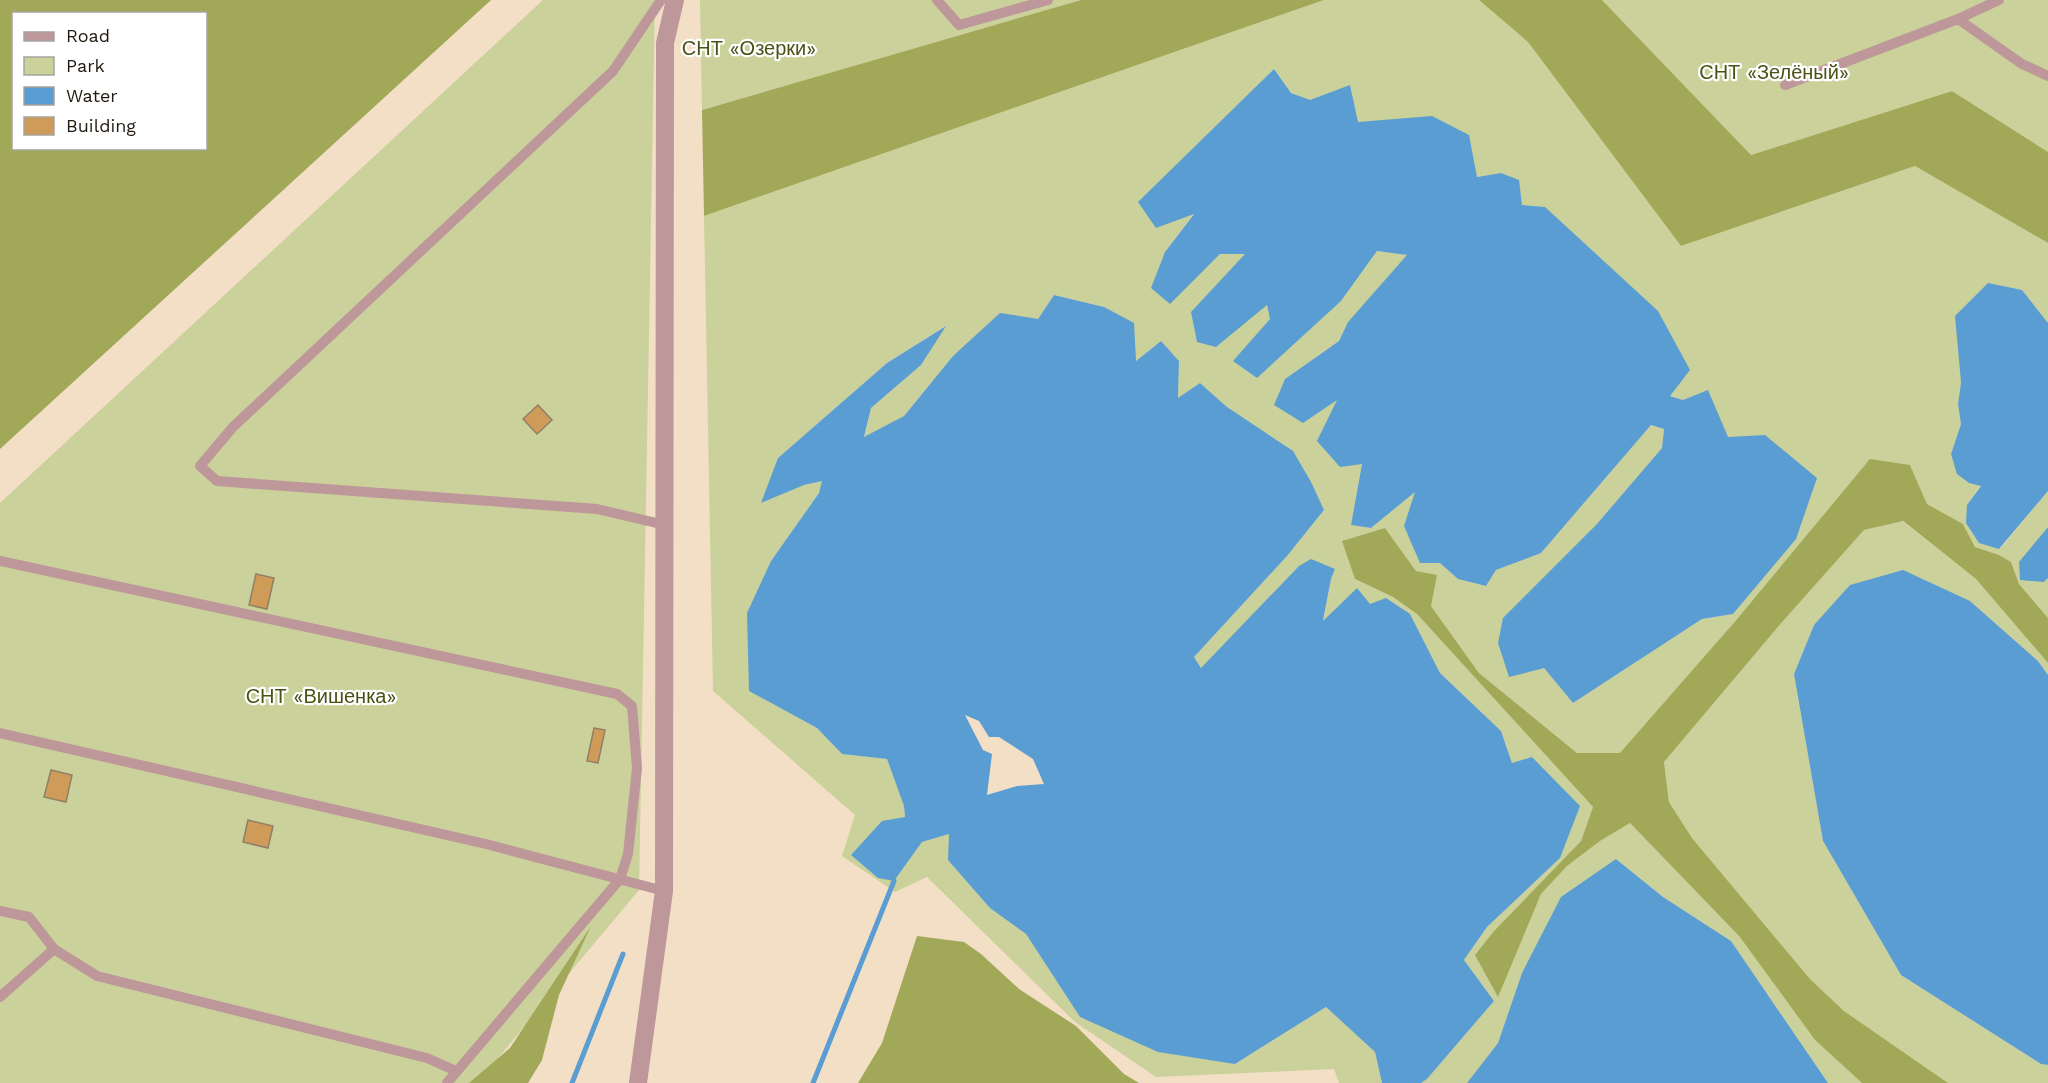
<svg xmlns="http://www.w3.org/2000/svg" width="2048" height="1083" font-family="'Work Sans',sans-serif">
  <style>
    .green { fill: #cad19a; fill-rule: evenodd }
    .forest { fill: #a1a959; fill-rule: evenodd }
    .water { fill: #5a9dd2; fill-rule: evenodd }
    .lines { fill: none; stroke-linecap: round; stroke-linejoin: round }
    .stream { stroke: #5a9dd2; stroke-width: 5 }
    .building { fill: #ce9c58; stroke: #917f68; stroke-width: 1.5 }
    .service { stroke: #be979a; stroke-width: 10 }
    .minor { stroke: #be979a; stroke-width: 18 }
    .labels { text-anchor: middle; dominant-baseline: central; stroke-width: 4.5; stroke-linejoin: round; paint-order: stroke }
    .park-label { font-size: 20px; fill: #4c5115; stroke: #fff }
  </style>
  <rect width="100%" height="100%" fill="#f3dfc6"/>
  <g class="green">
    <polygon points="543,0 655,0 639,890 477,1083 0,1083 0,503"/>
    <polygon points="700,0 1081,0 702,110"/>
    <path d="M1324,0H1479L1528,42L1681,246L1915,166L2048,243V323L2022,291L1961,382L1958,404L1961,424L1951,454L1981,485L1967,505L2000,549L2048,491V527L2037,541L2044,582L2048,578V618L2019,584L2011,562L1999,555L1975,547L1963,524L1927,504L1910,465L1738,618L1621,753H1577L1479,673L1431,606L1416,571L1385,528L1355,579L1393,597L1417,614L1593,807L1581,841L1494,931L1497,996L1541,894L1567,866L1600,841L1630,823L1739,936L1815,1040L1862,1083H1828L1731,941L1663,897L1616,859L1522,973L1498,1043L1467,1083H1421L1427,1079L1494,1001L1464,960L1487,927L1560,858L1512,763L1501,731L1440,673L1410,614L1370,604L1342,602L1323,623L1331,579L1335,570L1299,566L1202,669L1194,657L1287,556L1324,510L1227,407L1200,383L1178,399L1179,361L1161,341L1136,361L1104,307L1054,295L1038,319L953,356L904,416L864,438L871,408L921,365L944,327L887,363L778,458L804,485L823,480L819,493L771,561L749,691L817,728L842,754L887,759L904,806L905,817L894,881L922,842L949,834L990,908L1026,934L1080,1017L1235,1064L1326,1007L1375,1052L1382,1083H1339L1334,1069L1156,1077L1075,1022L927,877L895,892L842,856L855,815L713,691L704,216ZM1274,69L1291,93L1358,122L1376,121L1477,177L1501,173L1522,205L1669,395L1683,400L1728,438L1765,435L1733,614L1702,619L1573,703L1544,668L1596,525L1662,448L1664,429L1651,425L1541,553L1496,570L1486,586L1458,579L1440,563H1420L1416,491L1371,528L1351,525L1362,464L1337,399L1285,379L1339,341L1348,322L1408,255L1377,251L1341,301L1234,361L1270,319L1267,304L1246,254H1220L1170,303L1165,252L1194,213L1243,101Z"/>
    <polygon points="1602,0 2048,0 2048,152 1952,91 1751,155"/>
    <polygon points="1902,521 1976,579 2048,663 2048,675 2038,661 1970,601 1814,625 1794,674 1823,841 1901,975 2041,1064 2048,1065 2048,1083 1948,1083 1844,1011 1810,979 1692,838 1669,802 1664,762 1777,628 1864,530"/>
  </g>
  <g class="forest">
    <path d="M0,0H491L0,449ZM14,14H206V148H14Z"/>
    <polygon points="1081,0 1324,0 704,216 702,110"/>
    <polygon points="1479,0 1602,0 1751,155 1952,91 2048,152 2048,243 1915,166 1681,246 1528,42"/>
    <polygon points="1870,459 1910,465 1927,504 1963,524 1975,547 1999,555 2011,562 2019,584 2048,618 2048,663 1976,579 1903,521 1864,530 1777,628 1664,762 1669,802 1692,838 1810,979 1844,1011 1948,1083 1862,1083 1815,1040 1739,936 1630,823 1600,841 1567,866 1541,894 1498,997 1475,955 1494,931 1581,841 1593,807 1417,614 1393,597 1355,579 1342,541 1385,528 1416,571 1437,575 1431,606 1479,673 1577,753 1620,753 1738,618"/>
    <polygon points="591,926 559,995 542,1060 528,1083 469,1083 510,1048"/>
    <polygon points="917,936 964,942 981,954 1019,989 1076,1026 1124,1074 1139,1083 858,1083 882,1043"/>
  </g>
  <g class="water">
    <polygon points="1274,69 1291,93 1310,100 1350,85 1358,122 1432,116 1469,135 1477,177 1501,173 1519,180 1522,205 1545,207 1658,311 1690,370 1670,396 1683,400 1708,390 1728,437 1765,435 1817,478 1796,539 1733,614 1702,619 1573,703 1544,668 1509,677 1498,643 1503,618 1596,525 1662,448 1664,429 1651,425 1541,553 1496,570 1486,586 1458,579 1440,563 1420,563 1404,526 1415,492 1371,528 1351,525 1362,464 1340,467 1317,441 1337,400 1303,423 1274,405 1285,379 1339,341 1348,322 1407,255 1377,251 1341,301 1257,378 1233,361 1270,319 1267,305 1216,347 1197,342 1191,312 1245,254 1220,254 1170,304 1151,288 1165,252 1194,214 1156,228 1138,202"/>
    <polygon points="1988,283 2022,290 2048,323 2048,491 1999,549 1979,543 1966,523 1967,505 1981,486 1969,483 1957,474 1951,454 1961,424 1958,404 1961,382 1955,316"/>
    <path d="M1054,295L1104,307L1134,323L1136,361L1161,341L1179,361L1178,398L1200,383L1227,407L1293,451L1311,482L1324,510L1287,556L1194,657L1201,668L1299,566L1311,559L1335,569L1331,579L1323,621L1357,588L1370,604L1386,598L1410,614L1440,673L1501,731L1512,763L1532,757L1580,806L1560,858L1487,927L1464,960L1494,1001L1427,1079L1421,1083H1382L1375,1052L1326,1007L1235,1064L1158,1052L1080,1017L1026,934L990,908L948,860L949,834L922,842L894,881L878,878L851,855L882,821L905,817L904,806L887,759L842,754L817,728L749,691L747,613L771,561L819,493L822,481L804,485L761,503L778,458L887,363L946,326L921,365L871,408L864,437L904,416L953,356L1000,313L1038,319ZM965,715L979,721L989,737H999L1033,759L1044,784L1017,786L987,795L992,754L983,750Z"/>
    <polygon points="2048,527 2048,578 2044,582 2020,580 2019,562"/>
    <polygon points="1903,570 1970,601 2038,661 2048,675 2048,1065 2041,1064 1901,975 1823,841 1794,674 1814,625 1850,585"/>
    <polygon points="1616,859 1663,897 1731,941 1828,1083 1467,1083 1498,1043 1522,973 1561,897"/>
  </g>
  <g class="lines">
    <g class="stream">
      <polyline points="572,1083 623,954"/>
      <polyline points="813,1083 894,881"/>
    </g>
  </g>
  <g class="building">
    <polygon points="538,405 552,420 537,434 523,419"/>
    <polygon points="256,574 274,578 267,609 249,605"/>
    <polygon points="594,728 605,730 598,763 587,761"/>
    <polygon points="51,770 72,775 66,802 44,797"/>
    <polygon points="248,820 273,826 268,848 243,842"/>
  </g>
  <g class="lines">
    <g class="service">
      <polyline points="661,0 613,71 233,427 200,466 217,481 597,509 665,525"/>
      <polyline points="937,0 959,25 1048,0"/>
      <polyline points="1958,19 2022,64 2048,76"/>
      <polyline points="1785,85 1958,19 1999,0"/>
      <polyline points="0,561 617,694 632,706 637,768 628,854 620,879 447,1083"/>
      <polyline points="0,733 486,844 664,891"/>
      <polyline points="0,911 29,917 54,949 97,976 427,1058 456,1071"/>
      <polyline points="0,997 54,949"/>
    </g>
    <polyline class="minor" points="638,1083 664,891 665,43 675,0"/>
  </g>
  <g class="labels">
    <g class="park-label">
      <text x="749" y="48">СНТ «Озерки»</text>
      <text x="1774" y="72">СНТ «Зелёный»</text>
      <text x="321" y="696">СНТ «Вишенка»</text>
    </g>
  </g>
  <rect x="12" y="12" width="195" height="138" fill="#ffffff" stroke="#a6a39f" stroke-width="1.5"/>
  <rect x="24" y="32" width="30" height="9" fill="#be979a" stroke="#a6a39f" stroke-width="1.5"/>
  <text x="66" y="42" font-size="18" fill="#201910">Road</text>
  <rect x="24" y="57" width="30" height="18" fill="#cad19a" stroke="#a6a39f" stroke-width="1.5"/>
  <text x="66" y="72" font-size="18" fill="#201910">Park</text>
  <rect x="24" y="87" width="30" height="18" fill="#5a9dd2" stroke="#a6a39f" stroke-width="1.5"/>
  <text x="66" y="102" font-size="18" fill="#201910">Water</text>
  <rect x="24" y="117" width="30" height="18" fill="#ce9c58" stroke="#a6a39f" stroke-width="1.5"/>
  <text x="66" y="132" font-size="18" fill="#201910">Building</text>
</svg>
